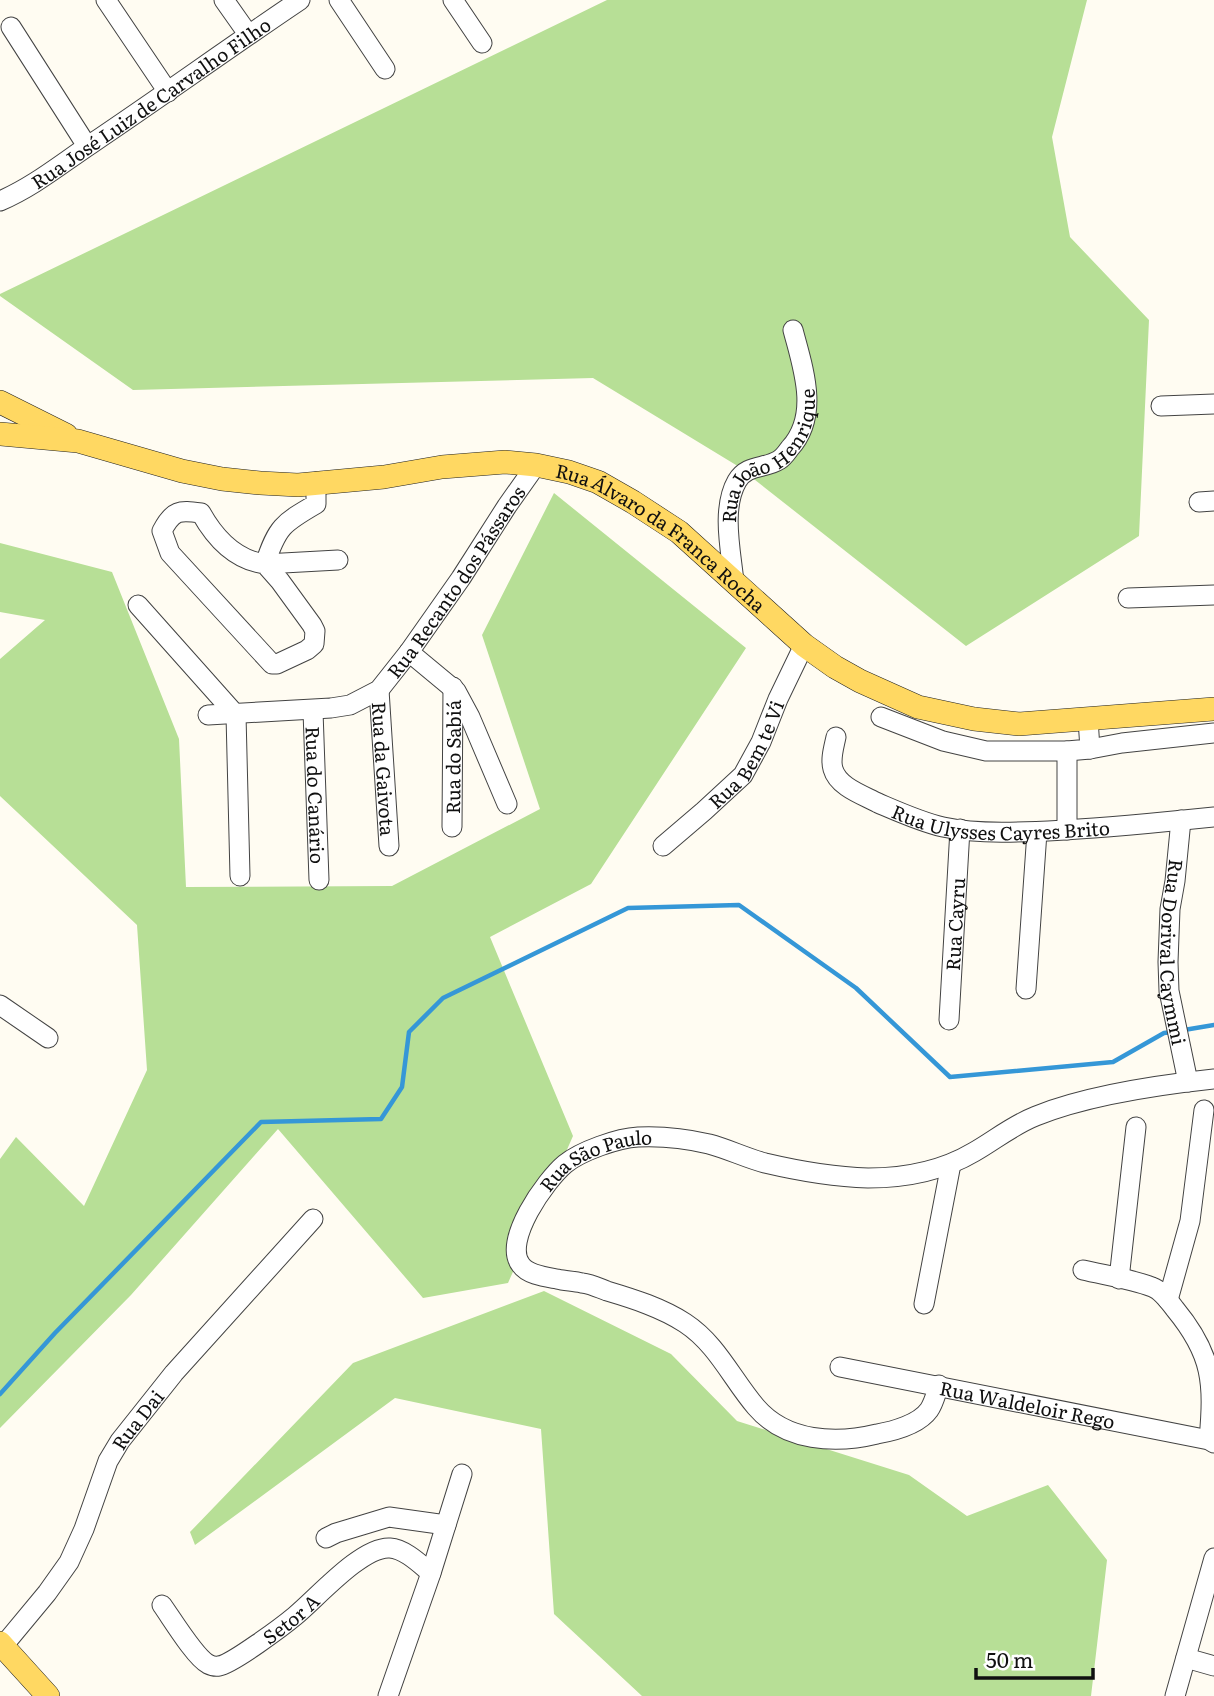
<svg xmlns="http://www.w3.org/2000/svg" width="1214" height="1696" font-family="Literata,serif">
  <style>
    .forest { fill: #b7df96 }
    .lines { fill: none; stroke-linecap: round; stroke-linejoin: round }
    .stream { stroke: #3597d7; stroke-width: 4.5 }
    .minor-casing { stroke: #434343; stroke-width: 21 }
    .major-casing { stroke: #212121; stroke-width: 24 }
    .minor { stroke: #fff; stroke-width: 19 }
    .major { stroke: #ffd862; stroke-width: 23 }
    .labels { text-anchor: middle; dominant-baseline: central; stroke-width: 7; stroke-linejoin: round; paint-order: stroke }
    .street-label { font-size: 19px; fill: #101010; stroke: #fff }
  </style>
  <rect width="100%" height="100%" fill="#fffcf2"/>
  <g class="forest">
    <polygon points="607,0 1087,0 1052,137 1070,237 1149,320 1139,536 966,646 736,465 593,378 133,390 0,296 0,294"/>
    <polygon points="554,493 746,648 591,884 490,937 573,1136 508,1283 423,1298 278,1129 131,1295 0,1428 0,1159 16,1137 84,1206 147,1070 137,925 0,796 0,659 45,620 0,612 0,543 112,572 179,739 186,887 392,886 540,809 482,635"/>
    <polygon points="544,1291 671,1354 737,1421 909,1475 967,1516 1048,1485 1107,1560 1091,1696 642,1696 554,1614 541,1429 395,1398 195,1545 190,1532 353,1363"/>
  </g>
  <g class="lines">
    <g class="stream">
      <polyline points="1184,1030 1214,1025"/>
      <polyline points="0,1394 55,1333 261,1122 381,1119 402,1087 409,1032 443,998 628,908 739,905 856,988 950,1077 1113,1062 1164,1033 1172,1032"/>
    </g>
    <defs>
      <g id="minor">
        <polyline points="106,0 168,92"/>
        <polyline points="224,0 248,34"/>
        <polyline points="339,0 385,69"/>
        <polyline points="453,0 482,43"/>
        <polyline points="11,27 87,146"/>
        <path id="s1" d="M0,201C33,187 61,164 91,144C161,97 230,47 300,0"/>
        <polyline points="1161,406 1214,404"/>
        <path d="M316,482V504C283,523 277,527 265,564L280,581L312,625L315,631L314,644L307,650L277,664H272L170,553L162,531C173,510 179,510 201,513C215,538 235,560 265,564L338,560"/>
        <polyline points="1199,502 1214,501"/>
        <path id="s2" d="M734,582C731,551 721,509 737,481C747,464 765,469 779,460C784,457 787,452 790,448C820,415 803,368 793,330"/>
        <polyline points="1128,598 1214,595"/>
        <polyline points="138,605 236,715 240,876"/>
        <polyline points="409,652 456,691 470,717 507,804"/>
        <path id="s3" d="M379,690L389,846"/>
        <path id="s4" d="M313,711L319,880"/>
        <path id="s5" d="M208,715L331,708L350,705L379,690L409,652L461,578L507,506L536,465"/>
        <polyline points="881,717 943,741 986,751 1067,751"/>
        <path id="s6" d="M836,737C834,747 830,759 833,769C838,787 863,795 878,803C899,812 921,822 943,827C980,835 1028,832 1065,830C1115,827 1165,822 1214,817"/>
        <polyline points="1090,749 1122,743 1214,733"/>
        <path id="s7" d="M1181,820L1175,881L1170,909L1168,962L1169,991L1188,1082"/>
        <path id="s8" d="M452,827L453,687"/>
        <polyline points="1067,830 1067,751 1090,749 1088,719"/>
        <path id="s9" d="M663,846L704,811L743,775L761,742L778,699L804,645"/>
        <polyline points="1026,989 1037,832"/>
        <polyline points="0,1005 48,1038"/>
        <path id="s10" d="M949,1020L960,829"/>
        <path d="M1083,1270C1104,1275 1132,1279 1152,1287C1161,1290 1169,1301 1175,1309C1213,1355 1214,1383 1209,1440"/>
        <polyline points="1119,1279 1136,1127"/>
        <polyline points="1168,1300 1190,1221 1204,1110"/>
        <polyline points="924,1304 951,1164"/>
        <path id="s11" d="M840,1367L1209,1440L1214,1443"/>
        <path id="s12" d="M939,1385C936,1393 934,1403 929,1410C919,1424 894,1431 877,1434C836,1444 786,1442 756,1407C732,1379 717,1344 685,1323C662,1308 634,1299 607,1291C599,1288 591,1284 582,1283C574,1281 565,1281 557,1279C546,1277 528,1275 521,1265C502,1241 546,1180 565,1164C581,1151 618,1138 638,1137C660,1136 688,1139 709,1144C728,1149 746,1158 765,1163C799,1171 833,1177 868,1178C905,1178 942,1171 974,1152C995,1140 1013,1125 1036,1116C1088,1095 1158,1085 1214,1079"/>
        <polyline points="326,1538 336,1533 389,1517 446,1525"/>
        <path id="s13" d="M162,1605C172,1619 195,1657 208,1664C212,1666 215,1667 219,1666C232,1664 283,1626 295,1616C317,1598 362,1546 390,1548C405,1549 420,1564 431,1573"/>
        <path id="s14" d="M3,1646L47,1593L69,1562L84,1529L108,1461L120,1441L174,1373L313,1219"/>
        <polyline points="1186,1658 1214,1666"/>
        <polyline points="388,1696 431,1573 462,1474"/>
        <polyline points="1175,1696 1214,1558"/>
      </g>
      <g id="major">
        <polyline points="0,402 66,435"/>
        <path id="s15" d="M0,434L78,441L182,471L222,479L260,483L298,485L384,477L442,467L505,462L536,465L569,472L598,482L633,502L679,532L804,645L835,667L860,681L918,707L974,719L1019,724L1214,709"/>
        <polyline points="0,1643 48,1696"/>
      </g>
    </defs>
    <use href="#minor" class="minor-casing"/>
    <use href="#major" class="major-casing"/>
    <use href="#minor" class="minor"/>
    <use href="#major" class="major"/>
  </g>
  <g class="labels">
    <g class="street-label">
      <text stroke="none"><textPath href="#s1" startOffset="180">Rua José Luiz de Carvalho Filho</textPath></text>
      <text stroke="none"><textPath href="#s2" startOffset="145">Rua João Henrique</textPath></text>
      <text stroke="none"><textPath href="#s15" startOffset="690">Rua Álvaro da Franca Rocha</textPath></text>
      <text stroke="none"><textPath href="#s5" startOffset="308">Rua Recanto dos Pássaros</textPath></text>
      <text stroke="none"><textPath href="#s9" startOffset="126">Rua Bem te Vi</textPath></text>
      <text stroke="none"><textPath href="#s8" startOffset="70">Rua do Sabiá</textPath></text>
      <text stroke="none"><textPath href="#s3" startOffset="79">Rua da Gaivota</textPath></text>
      <text stroke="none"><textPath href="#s4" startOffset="84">Rua do Canário</textPath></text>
      <text stroke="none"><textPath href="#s6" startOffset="217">Rua Ulysses Cayres Brito</textPath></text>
      <text stroke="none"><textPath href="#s10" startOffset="96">Rua Cayru</textPath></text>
      <text stroke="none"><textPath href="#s7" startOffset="133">Rua Dorival Caymmi</textPath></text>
      <text stroke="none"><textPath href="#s12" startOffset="649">Rua São Paulo</textPath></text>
      <text stroke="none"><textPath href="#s11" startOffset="191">Rua Waldeloir Rego</textPath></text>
      <text stroke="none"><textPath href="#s14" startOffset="266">Rua Dai</textPath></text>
      <text stroke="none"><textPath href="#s13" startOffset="173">Setor A</textPath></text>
    </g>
  </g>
  <path d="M976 1668v10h117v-10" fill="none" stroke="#101010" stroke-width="3.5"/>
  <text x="986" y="1668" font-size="21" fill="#101010" stroke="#ffffff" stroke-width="5" paint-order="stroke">50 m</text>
</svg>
